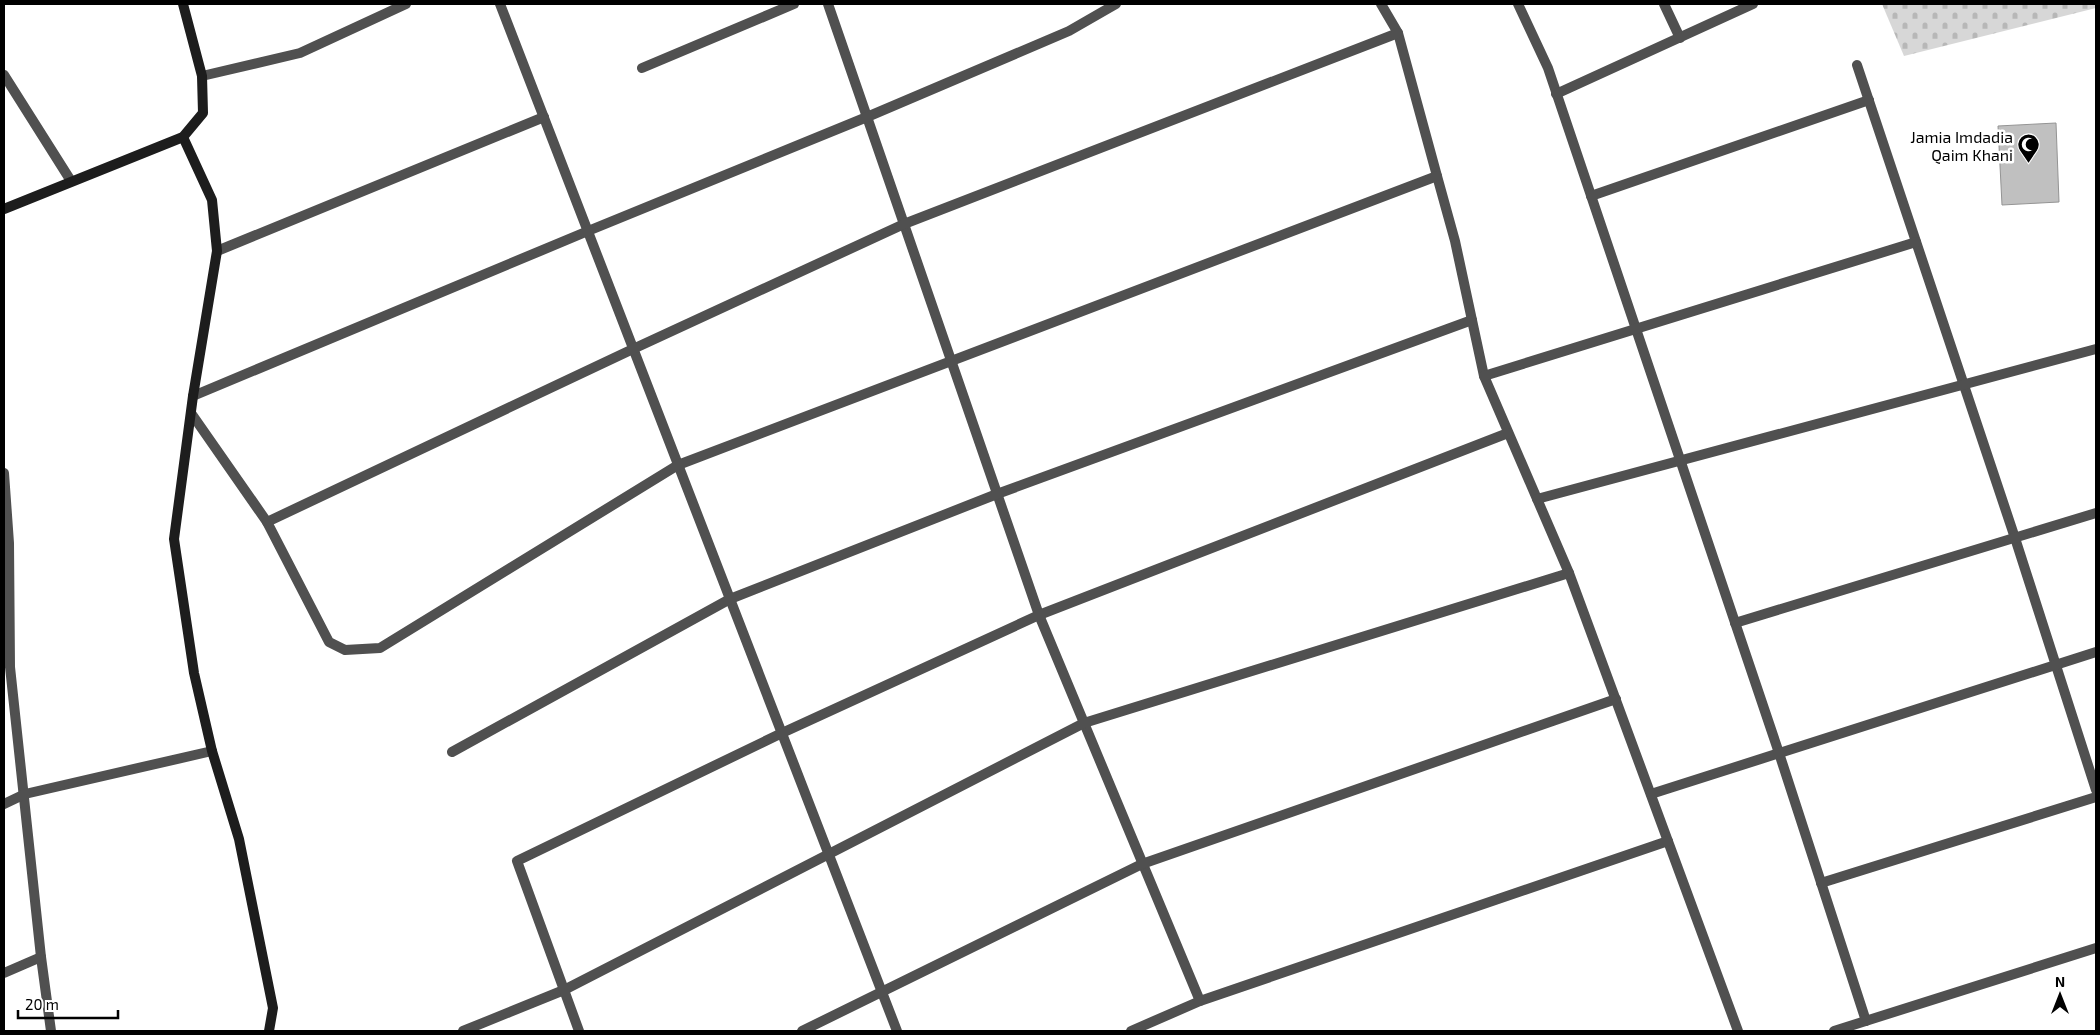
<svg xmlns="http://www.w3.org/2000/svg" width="2100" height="1035" font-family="'Exo 2',sans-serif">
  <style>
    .cemetery { fill: url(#cemetery-stones) }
    .building { fill: #c0c0c0; stroke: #949494 }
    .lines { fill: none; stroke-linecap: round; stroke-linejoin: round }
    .street { stroke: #505050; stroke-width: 10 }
    .secondary { stroke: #1d1d1d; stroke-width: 10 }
    .labels { text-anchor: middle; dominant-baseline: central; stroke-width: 5; stroke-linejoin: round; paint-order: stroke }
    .poi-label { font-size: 16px; fill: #000; stroke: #fff; text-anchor: end }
  </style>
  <defs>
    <pattern id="cemetery-stones" width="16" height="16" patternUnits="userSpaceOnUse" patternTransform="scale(1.25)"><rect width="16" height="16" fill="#d7d7d7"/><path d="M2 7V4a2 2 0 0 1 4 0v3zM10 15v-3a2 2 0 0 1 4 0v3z" fill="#b7b7b7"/></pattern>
  </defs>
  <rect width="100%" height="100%" fill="#fff"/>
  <polygon class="cemetery" points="1882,4 2096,4 2096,8 1904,56"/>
  <polygon class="building" points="2056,123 2059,202 2002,205 1998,126"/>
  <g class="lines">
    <g class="street">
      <polyline points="500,4 897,1031"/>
      <polyline points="828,4 1039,615 1200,1001"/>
      <polyline points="1381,4 1398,33 1437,176 1455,241 1484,376 1569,573 1738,1031"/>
      <polyline points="1518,4 1548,68 1779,753 1866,1021"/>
      <polyline points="1664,4 1680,38"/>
      <polyline points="1857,65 2015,538 2096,790"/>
      <polyline points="642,68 794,4"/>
      <polyline points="4,75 71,181"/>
      <polyline points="202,76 300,53 406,4"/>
      <polyline points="1556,94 1753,4"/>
      <polyline points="1591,196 1869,100"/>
      <polyline points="217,251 544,117"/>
      <polyline points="1484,376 1916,242"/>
      <polyline points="193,396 588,231 867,117 1069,31 1116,4"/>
      <polyline points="191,413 267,522 329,642 345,650 380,648 678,465 1437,176"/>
      <polyline points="4,473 9,543 10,667 41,957 51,1031"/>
      <polyline points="1537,499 2096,349"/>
      <polyline points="267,522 633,349 904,224 1398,33"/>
      <polyline points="1735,623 2096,513"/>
      <polyline points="452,752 730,599 997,494 1472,320"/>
      <polyline points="1651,794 2096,652"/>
      <polyline points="4,804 25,794 212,751"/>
      <polyline points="1821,883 2096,797"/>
      <polyline points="4,973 41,957"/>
      <polyline points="463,1031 564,990 1084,723 1569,573"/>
      <polyline points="579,1031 517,861 782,733 1039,615 1508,433"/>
      <polyline points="802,1031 1142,864 1616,699"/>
      <polyline points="1131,1031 1200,1001 1668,841"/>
      <polyline points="1834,1031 2096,948"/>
    </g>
    <g class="secondary">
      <polyline points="183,137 212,200 217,251 193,396 174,539 194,673 212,751 239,839 273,1008 269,1031"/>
      <polyline points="4,209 183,137 203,113 202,76 183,4"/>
    </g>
  </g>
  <defs>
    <symbol id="mosque-pin" viewBox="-11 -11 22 30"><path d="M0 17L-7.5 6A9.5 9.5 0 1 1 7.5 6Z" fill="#000" stroke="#fff"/><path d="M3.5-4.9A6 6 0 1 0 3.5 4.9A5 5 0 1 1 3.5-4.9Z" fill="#fff"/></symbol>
  </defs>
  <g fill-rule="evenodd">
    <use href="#mosque-pin" x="2016" y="132" width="25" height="34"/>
  </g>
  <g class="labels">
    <g class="poi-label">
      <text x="2013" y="136">Jamia Imdadia<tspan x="2013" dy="18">Qaim Khani</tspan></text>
    </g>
  </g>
  <rect width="2100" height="1035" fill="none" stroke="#000000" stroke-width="10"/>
  <g transform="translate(2060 995)" stroke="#ffffff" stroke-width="4" paint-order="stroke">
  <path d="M0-4L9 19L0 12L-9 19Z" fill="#000000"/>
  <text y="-8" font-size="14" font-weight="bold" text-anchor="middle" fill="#000000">N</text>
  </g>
  <path d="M18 1010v8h100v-8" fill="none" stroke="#000000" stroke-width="2.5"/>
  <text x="25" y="1010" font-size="15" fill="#000000" stroke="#ffffff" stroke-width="4" paint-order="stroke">20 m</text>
</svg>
